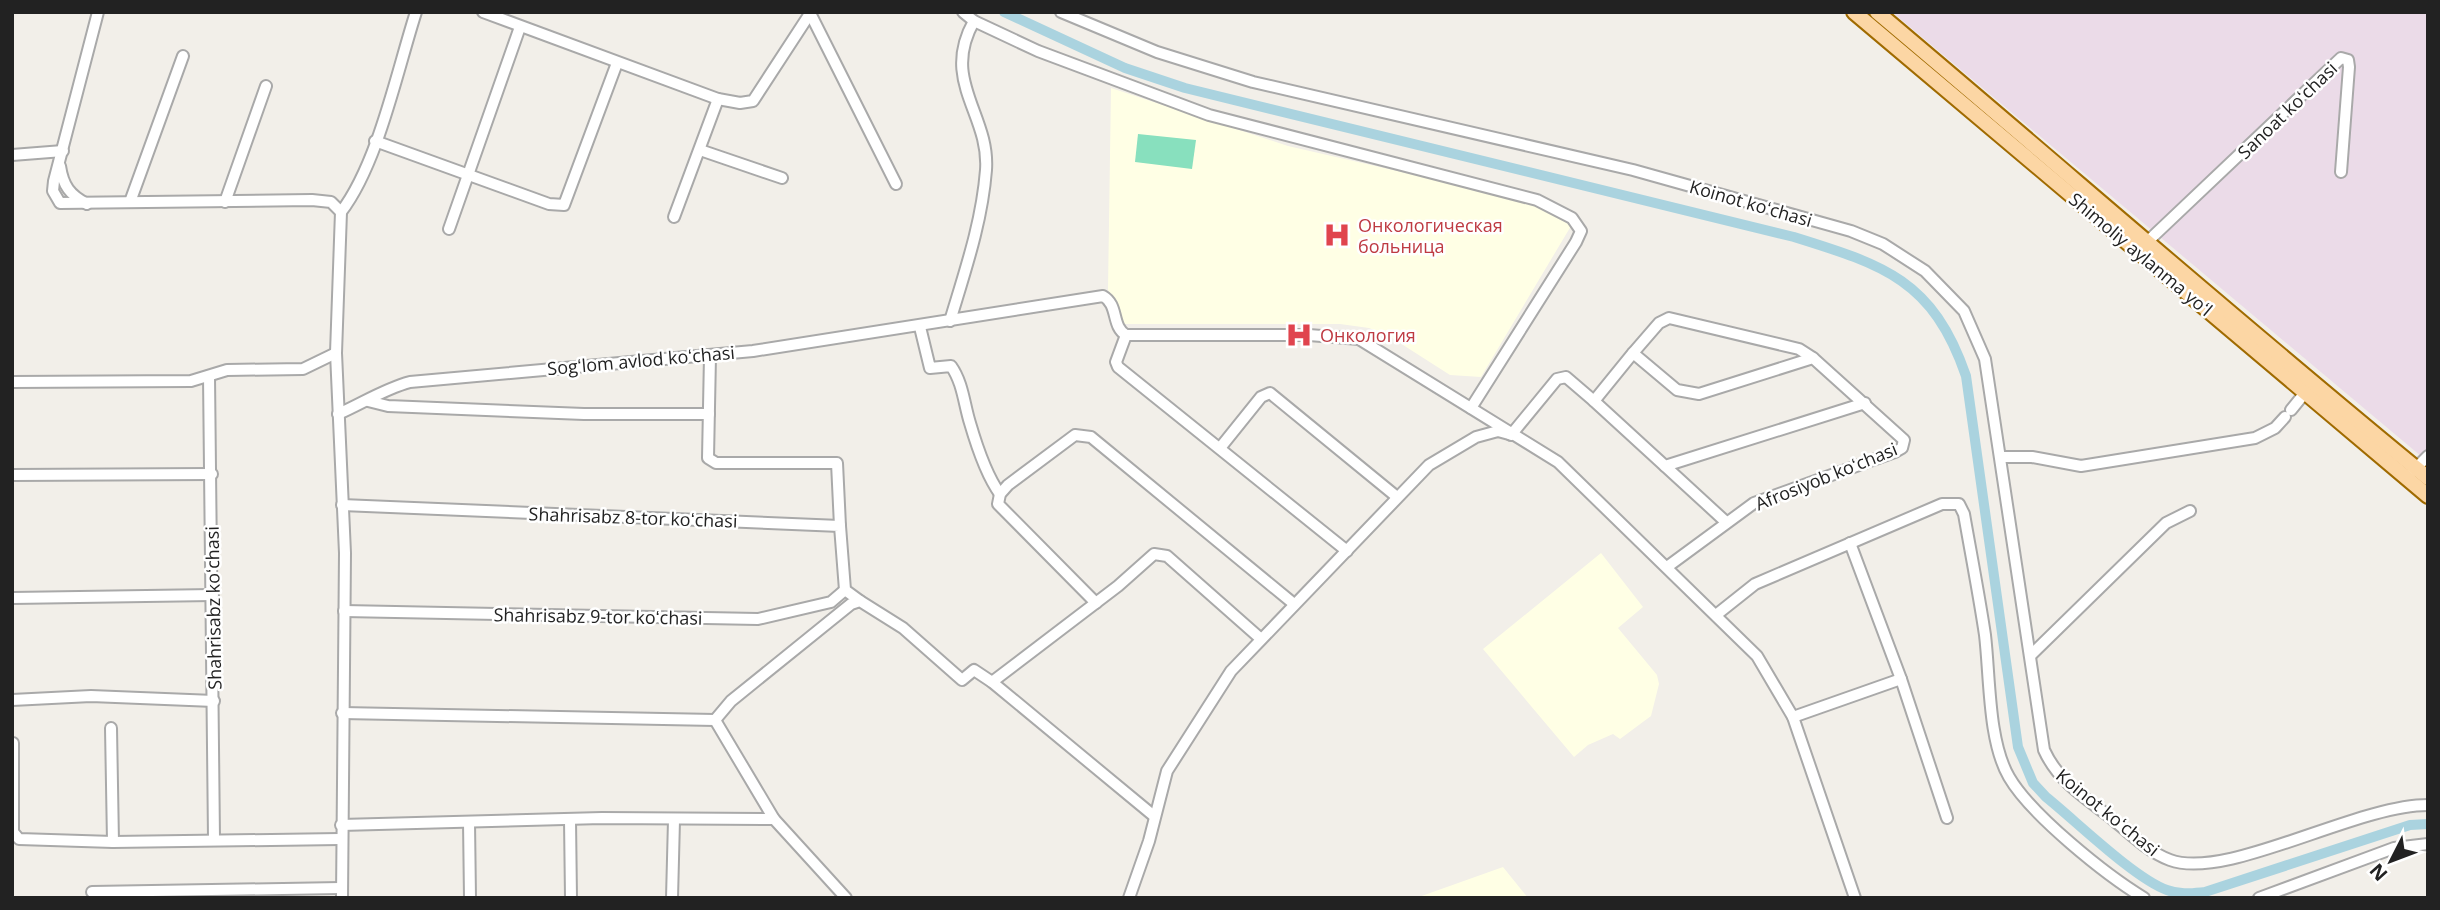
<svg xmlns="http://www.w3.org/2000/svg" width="2440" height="910" font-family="'Open Sans',sans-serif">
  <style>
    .industrial { fill: #ebdbe8 }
    .education { fill: #ffffe5 }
    .pitch { fill: #88e0be }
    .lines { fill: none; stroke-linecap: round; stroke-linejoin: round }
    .canal { stroke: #aad3df; stroke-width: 10 }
    .minor-casing { stroke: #a9a9a9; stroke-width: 14 }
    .major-casing { stroke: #a06b00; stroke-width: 18 }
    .minor { stroke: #fff; stroke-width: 10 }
    .major { stroke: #fcd6a4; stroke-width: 14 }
    .labels { text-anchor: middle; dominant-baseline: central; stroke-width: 5; stroke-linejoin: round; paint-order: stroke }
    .street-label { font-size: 18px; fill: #222; stroke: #fff }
    .health-label { font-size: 18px; fill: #be3a42; stroke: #fff; text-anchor: start }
  </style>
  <rect width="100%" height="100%" fill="#f2efe9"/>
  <polygon class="industrial" points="1892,12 2428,12 2428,462"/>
  <g class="education">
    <polygon points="1111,88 1288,146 1537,203 1571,226 1481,377 1450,375 1389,336 1369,328 1340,324 1119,324 1115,300 1108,290"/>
    <polygon points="1601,553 1643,607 1618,628 1657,675 1659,684 1651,716 1620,739 1613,734 1588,745 1574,757 1483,649"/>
    <polygon points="1503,867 1528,898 1416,898"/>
  </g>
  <polygon class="pitch" points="1138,134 1196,140 1192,169 1135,162"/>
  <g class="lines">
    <path class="canal" d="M1004,12L1125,68L1185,88L1794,237C1884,265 1933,280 1966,376L2018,747L2033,783L2046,797C2076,821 2134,878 2167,890C2180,895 2193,893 2205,892L2410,825L2428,824"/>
    <defs>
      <g id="minor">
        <polyline points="98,12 54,181 53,191 60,203 312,200 331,202 341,212"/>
        <polyline points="483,12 718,99 740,103 753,101 811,12"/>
        <polyline points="963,12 974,21 1038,51 1209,115 1537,200 1572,218 1581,231 1576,242 1471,408"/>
        <path d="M1061,12L1157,52L1253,82L1633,170L1851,231L1883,244L1925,271L1964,311L1985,359L2044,750C2058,781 2084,797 2110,817C2128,832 2148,852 2170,860C2227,881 2355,805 2428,805"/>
        <polyline points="810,13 896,184"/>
        <polyline points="375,141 549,204 564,205 617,63"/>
        <polyline points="700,150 782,178"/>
        <polyline points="12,155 63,151"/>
        <path d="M60,166C63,186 70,195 87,204"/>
        <polyline points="130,202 183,56"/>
        <polyline points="225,202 266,86"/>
        <polyline points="674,217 718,99"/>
        <polyline points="449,229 520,27"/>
        <polyline points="2146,243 2341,58 2348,60 2349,67 2341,172"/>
        <path d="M950,321C965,271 982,222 986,170C990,114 940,81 974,21"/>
        <path d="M920,327L930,368L951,366C963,383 964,404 970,423C977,447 986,475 1000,494"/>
        <polyline points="1126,335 1116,362 1118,367 1347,551"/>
        <polyline points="1633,353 1659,323 1669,318 1799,349 1813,358"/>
        <polyline points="710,356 708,458 716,463 837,463 840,526"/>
        <polyline points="209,376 214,839"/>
        <polyline points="12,382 191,381 227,370 303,369 336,353"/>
        <polyline points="368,401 388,406 584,414 709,414"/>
        <polyline points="1594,401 1665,466 1865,403"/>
        <polyline points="2291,410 2304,394"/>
        <path d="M338,414C363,403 384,389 410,382L753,351L1103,296C1119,305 1111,326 1126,335H1309L1359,339L1558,462L1757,656L1793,717L1855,898"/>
        <polyline points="1511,435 1557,379 1566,377 1594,401 1633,353 1677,390 1699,394 1813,358 1904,440 1902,448 1895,452 1754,503 1667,567"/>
        <polyline points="1220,448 1261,397 1270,393 1397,497"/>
        <polyline points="2001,457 2032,457 2081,466 2255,438 2275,428 2285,417"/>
        <polyline points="1665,466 1726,522"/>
        <polyline points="2413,471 2428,456"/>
        <polyline points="12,475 212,474"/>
        <polyline points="342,505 840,526 845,590 860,601"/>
        <polyline points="1850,543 1901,679 1947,818"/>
        <polyline points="12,598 213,595"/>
        <polyline points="1096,603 998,504 1000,494 1008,485 1075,435 1091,437 1294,604"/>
        <polyline points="344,611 758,619 831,602 845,590"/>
        <path d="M1716,615L1755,584L1942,504H1959L1964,514C1971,554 1979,595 1985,635C1990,677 1988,741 2009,777C2031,815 2106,875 2144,898"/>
        <polyline points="2031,655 2166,523 2190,511"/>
        <polyline points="992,682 1118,586 1154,554 1167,556 1261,639"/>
        <polyline points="12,700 91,696 214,701"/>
        <polyline points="342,713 715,720"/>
        <polyline points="1793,717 1901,679"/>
        <polyline points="715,720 731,701 851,604 860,601 903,628 962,680 974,670 992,682 1154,816"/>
        <polyline points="715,720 774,819 846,898"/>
        <polyline points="111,728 113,842"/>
        <polyline points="13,743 13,832 19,839 113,842 340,839"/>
        <polyline points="570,820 571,898"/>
        <polyline points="469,822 470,898"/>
        <polyline points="341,825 602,818 774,819"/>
        <polyline points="92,892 341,888"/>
        <path d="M342,898L345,553L336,353L341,212C378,164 397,71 416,12"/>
        <polyline points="672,898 674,820"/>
        <polyline points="1129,898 1149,841 1167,771 1231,671 1429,465 1476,437 1498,431 1509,434"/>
        <polyline points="2259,898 2394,848 2428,844"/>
      </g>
      <g id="major">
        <polyline points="1854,12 2428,496"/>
        <path d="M1877,12C2061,167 2242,326 2428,478"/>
      </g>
    </defs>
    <use href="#minor" class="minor-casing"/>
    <use href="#major" class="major-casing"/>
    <use href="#minor" class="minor"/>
    <use href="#major" class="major"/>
  </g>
  <defs>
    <symbol id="hospital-bare" viewBox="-9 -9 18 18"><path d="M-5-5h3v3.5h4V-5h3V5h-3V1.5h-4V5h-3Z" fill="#e0444e" stroke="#fff" stroke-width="2.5" paint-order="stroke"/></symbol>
  </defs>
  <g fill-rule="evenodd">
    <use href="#hospital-bare" x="1318" y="216" width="38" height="38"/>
    <use href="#hospital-bare" x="1280" y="316" width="38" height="38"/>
  </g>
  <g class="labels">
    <g class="street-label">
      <text transform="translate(2287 110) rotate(-44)">Sanoat koʻchasi</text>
      <text transform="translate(1751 203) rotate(16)">Koinot koʻchasi</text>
      <text transform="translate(2141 254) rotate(40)">Shimoliy aylanma yoʻl</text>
      <text transform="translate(641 360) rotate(-5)">Sogʻlom avlod koʻchasi</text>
      <text transform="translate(1826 476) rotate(-22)">Afrosiyob koʻchasi</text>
      <text transform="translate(633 517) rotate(2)">Shahrisabz 8-tor koʻchasi</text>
      <text transform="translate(213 608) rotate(-91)">Shahrisabz koʻchasi</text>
      <text transform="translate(598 616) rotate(1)">Shahrisabz 9-tor koʻchasi</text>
      <text transform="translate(2108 812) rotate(39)">Koinot koʻchasi</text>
    </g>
    <g class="health-label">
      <text x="1358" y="225">Онкологическая<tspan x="1358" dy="21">больница</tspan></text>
      <text x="1320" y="335">Онкология</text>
    </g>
  </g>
  <rect width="2440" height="910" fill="none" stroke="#222222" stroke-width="28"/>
  <g transform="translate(2391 861) rotate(228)" stroke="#ffffff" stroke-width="5" paint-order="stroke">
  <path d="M0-5L12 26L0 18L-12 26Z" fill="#222222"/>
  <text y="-10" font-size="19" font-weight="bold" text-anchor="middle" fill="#222222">N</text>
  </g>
</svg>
